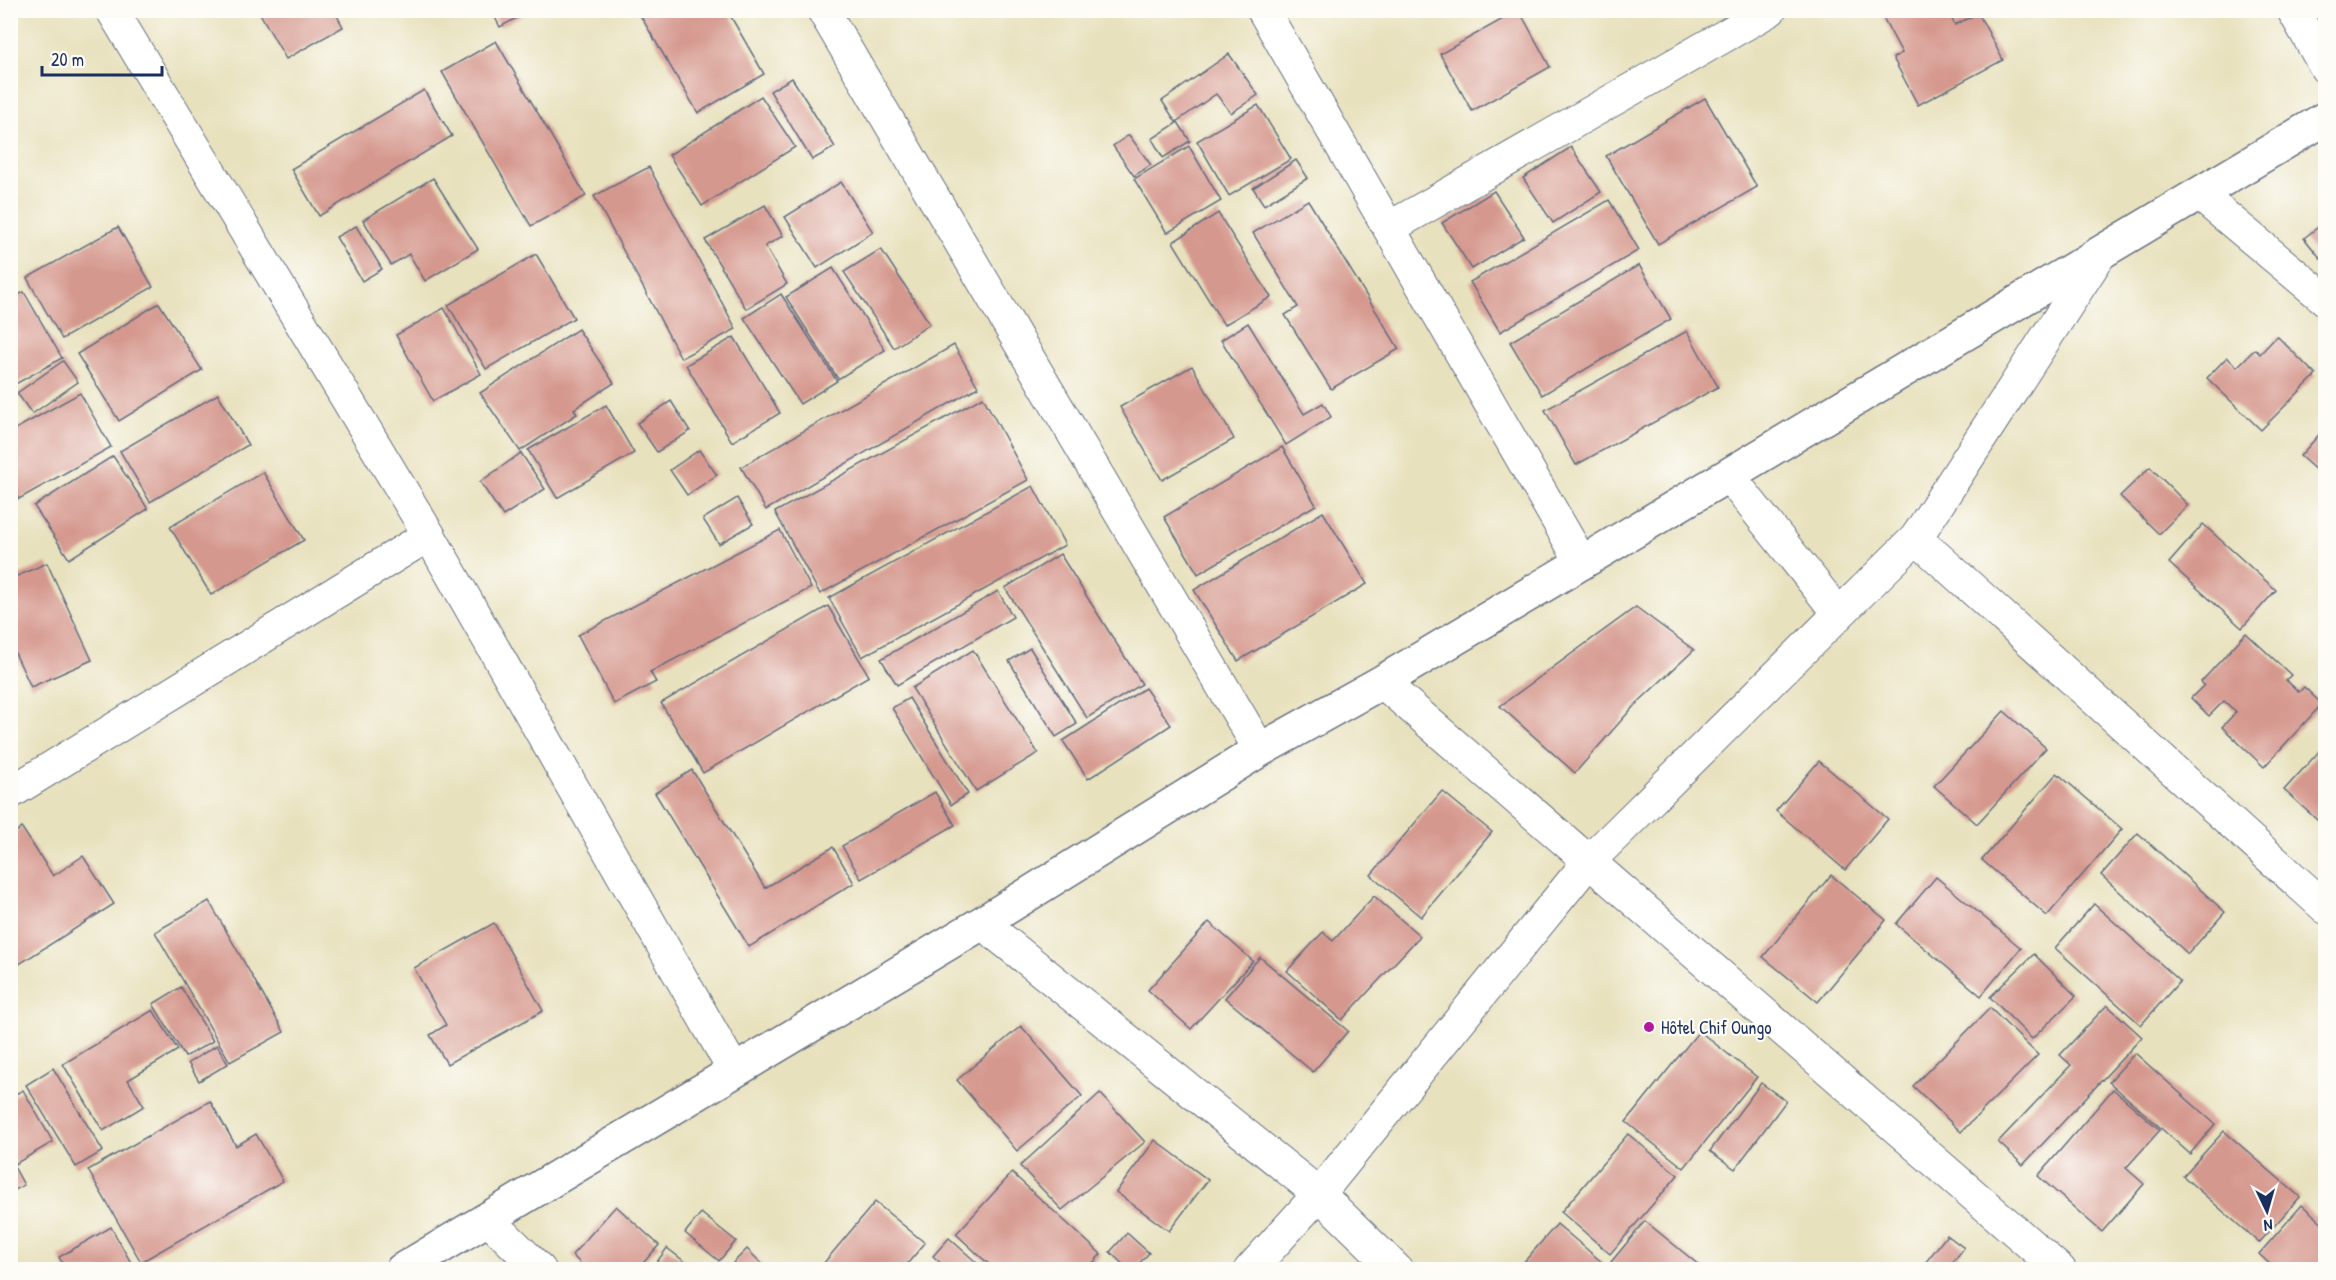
<svg xmlns="http://www.w3.org/2000/svg" width="2336" height="1280" font-family="'Patrick Hand',sans-serif">
  <style>
    .building { fill: #d5988e }
    .lines { fill: none; stroke-linecap: round; stroke-linejoin: round }
    .street-casing { stroke: #636d80; stroke-width: 34 }
    .secondary-casing { stroke: #636d80; stroke-width: 36 }
    .street { stroke: #fff; stroke-width: 32 }
    .secondary { stroke: #fff; stroke-width: 33 }
    .poi-dot { fill: #b5179e; stroke: #fdfcf7; stroke-width: 2 }
    .labels { text-anchor: middle; dominant-baseline: central; stroke-width: 4.5; stroke-linejoin: round; paint-order: stroke }
    .poi-label { font-size: 18px; fill: #1b2f5e; stroke: #fdfcf7; text-anchor: start }
  </style>
  <rect width="100%" height="100%" fill="#fdfcf7"/>
  <filter id="ink" filterUnits="userSpaceOnUse"><feTurbulence type="fractalNoise" baseFrequency=".0167" numOctaves="2"/><feDisplacementMap in="SourceGraphic" scale="12" xChannelSelector="R" yChannelSelector="G"/><feConvolveMatrix kernelMatrix="1 2 1 2 8 2 1 2 1" color-interpolation-filters="sRGB"/></filter>
  <filter id="wash" filterUnits="userSpaceOnUse"><feTurbulence type="fractalNoise" baseFrequency=".008" numOctaves="4" result="noise"/><feDisplacementMap in="SourceGraphic" scale="24" xChannelSelector="R" yChannelSelector="G"/><feGaussianBlur stdDeviation="1.35" result="paint"/><feColorMatrix in="noise" values="0 0 0 0 0 0 0 0 0 0 0 0 0 0 0 0 0 1.4 0 .05"/><feComposite in="paint" operator="in"/></filter>
  <g filter="url(#wash)">
    <rect width="100%" height="100%" fill="#e8e1be"/>
    <g id="blocks">
      <g class="building">
        <polygon points="258,10 334,10 343,27 286,59"/>
        <polygon points="491,10 532,10 500,27"/>
        <polygon points="637,10 727,10 764,74 698,113"/>
        <polygon points="1519,10 1550,67 1472,111 1440,54"/>
        <polygon points="1879,10 1947,10 1955,25 1978,13 2003,60 1918,105 1893,58 1902,53"/>
        <polygon points="496,41 586,196 531,226 442,72"/>
        <polygon points="1229,54 1258,95 1231,113 1216,94 1176,122 1162,101"/>
        <polygon points="792,78 835,147 812,160 770,91"/>
        <polygon points="424,90 452,136 319,216 291,169"/>
        <polygon points="761,96 795,147 702,206 669,155"/>
        <polygon points="1705,98 1757,187 1658,244 1606,156"/>
        <polygon points="1258,105 1291,159 1229,196 1197,141"/>
        <polygon points="1178,122 1190,141 1163,158 1152,139"/>
        <polygon points="1129,135 1151,165 1134,176 1113,146"/>
        <polygon points="1189,146 1221,201 1167,233 1134,179"/>
        <polygon points="1571,147 1601,192 1553,223 1523,178"/>
        <polygon points="1296,160 1308,178 1264,205 1253,188"/>
        <polygon points="649,167 736,329 681,358 594,196"/>
        <polygon points="433,178 478,249 425,281 409,254 391,265 363,220"/>
        <polygon points="841,182 873,232 817,268 785,217"/>
        <polygon points="1494,191 1524,237 1472,269 1442,223"/>
        <polygon points="1308,200 1399,349 1331,389 1285,315 1298,307 1253,233"/>
        <polygon points="1609,200 1639,250 1500,332 1470,282"/>
        <polygon points="765,205 783,236 765,246 787,284 746,309 705,240"/>
        <polygon points="1218,213 1271,297 1224,325 1173,242"/>
        <polygon points="2326,221 2326,265 2304,238"/>
        <polygon points="356,226 382,269 362,281 336,237"/>
        <polygon points="118,227 153,287 62,339 27,278"/>
        <polygon points="881,249 930,324 894,348 844,272"/>
        <polygon points="536,254 574,318 486,369 448,305"/>
        <polygon points="1639,265 1671,319 1542,395 1510,342"/>
        <polygon points="833,268 885,350 838,379 786,297"/>
        <polygon points="24,292 62,358 12,386 10,299"/>
        <polygon points="781,294 837,381 800,404 744,318"/>
        <polygon points="159,303 202,370 119,421 77,354"/>
        <polygon points="444,308 481,374 433,401 396,335"/>
        <polygon points="1248,323 1304,414 1323,403 1331,417 1286,445 1221,340"/>
        <polygon points="578,329 614,383 574,409 577,414 520,451 480,393"/>
        <polygon points="1687,331 1718,387 1576,465 1545,410"/>
        <polygon points="2277,336 2316,375 2261,430 2207,378 2227,357 2237,367 2255,349 2260,354"/>
        <polygon points="734,337 780,413 732,442 686,365"/>
        <polygon points="954,345 978,387 766,510 741,467"/>
        <polygon points="63,361 78,382 32,414 17,393"/>
        <polygon points="1192,366 1234,439 1162,480 1120,407"/>
        <polygon points="80,393 111,447 19,499 10,483 10,432"/>
        <polygon points="218,394 248,445 150,502 120,451"/>
        <polygon points="983,397 1028,480 820,594 775,512"/>
        <polygon points="671,401 690,431 657,452 637,423"/>
        <polygon points="606,405 634,453 557,498 528,450"/>
        <polygon points="2326,427 2326,479 2300,456"/>
        <polygon points="1282,447 1316,505 1198,574 1164,517"/>
        <polygon points="699,450 717,475 687,495 670,470"/>
        <polygon points="521,453 545,489 503,516 480,482"/>
        <polygon points="113,456 148,509 69,559 34,506"/>
        <polygon points="2150,467 2188,505 2159,534 2120,496"/>
        <polygon points="263,472 304,540 211,595 170,527"/>
        <polygon points="1033,486 1065,545 862,657 829,598"/>
        <polygon points="737,498 753,524 719,544 703,519"/>
        <polygon points="1323,512 1367,584 1238,661 1194,590"/>
        <polygon points="2203,524 2276,590 2242,628 2169,563"/>
        <polygon points="780,530 811,588 650,672 656,682 614,704 578,635"/>
        <polygon points="1060,554 1142,684 1087,718 1005,588"/>
        <polygon points="47,563 92,660 31,687 10,642 10,579"/>
        <polygon points="998,591 1013,617 897,685 881,659"/>
        <polygon points="828,606 869,676 703,773 661,703"/>
        <polygon points="1636,607 1694,650 1634,706 1575,773 1500,706"/>
        <polygon points="2246,633 2291,675 2286,680 2299,692 2304,687 2322,704 2264,767 2222,727 2236,712 2224,701 2209,716 2191,698 2204,685 2201,682"/>
        <polygon points="1030,648 1077,724 1056,737 1009,661"/>
        <polygon points="973,650 1038,753 976,791 912,688"/>
        <polygon points="1145,688 1171,725 1088,779 1063,741"/>
        <polygon points="909,698 968,794 951,805 892,708"/>
        <polygon points="2004,711 2046,748 1977,824 1934,786"/>
        <polygon points="2324,746 2326,748 2326,828 2284,790"/>
        <polygon points="1819,761 1888,819 1845,870 1776,811"/>
        <polygon points="692,770 765,888 833,847 854,883 749,947 655,793"/>
        <polygon points="2057,773 2122,829 2047,916 1982,860"/>
        <polygon points="1442,791 1492,832 1421,917 1371,875"/>
        <polygon points="935,792 955,825 861,879 842,846"/>
        <polygon points="22,828 53,876 83,856 114,904 10,970 10,835"/>
        <polygon points="2138,833 2225,912 2188,954 2101,875"/>
        <polygon points="1831,875 1886,920 1818,1002 1763,957"/>
        <polygon points="1936,877 2021,948 1981,996 1896,924"/>
        <polygon points="1374,896 1420,936 1342,1020 1287,971 1323,932 1333,941"/>
        <polygon points="209,901 284,1032 230,1062 155,932"/>
        <polygon points="2094,904 2180,981 2141,1025 2055,948"/>
        <polygon points="1209,922 1253,961 1191,1029 1148,990"/>
        <polygon points="494,923 543,1011 447,1064 430,1035 446,1025 414,968"/>
        <polygon points="2034,954 2076,996 2032,1039 1990,997"/>
        <polygon points="1260,957 1348,1031 1313,1072 1225,998"/>
        <polygon points="181,987 213,1041 185,1057 153,1004"/>
        <polygon points="2107,1005 2142,1037 2023,1165 1998,1142 2071,1065 2060,1055"/>
        <polygon points="1990,1008 2038,1055 1961,1132 1913,1086"/>
        <polygon points="153,1010 178,1050 128,1080 144,1106 103,1131 63,1064"/>
        <polygon points="1021,1026 1082,1096 1017,1151 957,1080"/>
        <polygon points="1699,1031 1757,1077 1684,1168 1626,1122"/>
        <polygon points="217,1045 228,1064 199,1081 188,1063"/>
        <polygon points="2135,1053 2215,1124 2190,1154 2109,1082"/>
        <polygon points="53,1068 103,1151 76,1167 26,1085"/>
        <polygon points="1761,1083 1786,1101 1735,1169 1710,1151"/>
        <polygon points="2113,1089 2160,1130 2126,1168 2144,1184 2102,1232 2038,1176"/>
        <polygon points="23,1090 53,1142 13,1165 24,1185 10,1193 10,1097"/>
        <polygon points="1100,1093 1145,1142 1062,1210 1020,1166"/>
        <polygon points="210,1101 236,1146 256,1134 283,1181 141,1262 88,1170"/>
        <polygon points="2224,1131 2300,1197 2259,1243 2183,1176"/>
        <polygon points="1628,1134 1678,1175 1610,1254 1561,1212"/>
        <polygon points="1155,1140 1208,1180 1169,1231 1116,1192"/>
        <polygon points="1012,1173 1101,1254 1087,1270 995,1270 956,1234"/>
        <polygon points="875,1202 925,1243 902,1270 818,1270"/>
        <polygon points="2302,1205 2326,1226 2326,1270 2276,1270 2259,1254"/>
        <polygon points="616,1206 659,1245 637,1270 587,1270 572,1255"/>
        <polygon points="701,1213 736,1241 719,1261 685,1233"/>
        <polygon points="1645,1221 1705,1270 1620,1270 1611,1262"/>
        <polygon points="1557,1224 1603,1263 1597,1270 1517,1270"/>
        <polygon points="111,1227 135,1270 66,1270 59,1257"/>
        <polygon points="1127,1233 1149,1253 1133,1270 1129,1270 1110,1252"/>
        <polygon points="1947,1235 1964,1248 1947,1270 1934,1270 1925,1263"/>
        <polygon points="949,1238 985,1270 948,1270 933,1256"/>
        <polygon points="667,1248 689,1265 685,1270 651,1270"/>
        <polygon points="747,1249 768,1270 740,1270 733,1263"/>
      </g>
    </g>
  </g>
  <g filter="url(#ink)">
    <use href="#blocks" fill-opacity="0" stroke="#636d80" stroke-width="1.5"/>
    <g class="lines">
      <defs>
        <g id="street">
          <polyline points="112,10 429,535 733,1069"/>
          <polyline points="823,10 1260,750"/>
          <polyline points="1263,10 1582,563"/>
          <polyline points="2293,10 2326,68"/>
          <polyline points="2200,195 2326,300"/>
          <polyline points="1389,228 1770,10"/>
          <polyline points="1729,476 1839,614"/>
          <polyline points="1916,538 2326,908"/>
          <polyline points="1382,682 2060,1270"/>
          <polyline points="10,793 429,535"/>
          <polyline points="982,923 1319,1194 1397,1270"/>
          <polyline points="489,1220 540,1270"/>
          <polyline points="1250,1270 1319,1194 1589,861 1916,538 2101,253"/>
        </g>
        <polyline id="secondary" points="402,1270 982,923 1260,750 1382,682 2326,118"/>
      </defs>
      <use href="#street" class="street-casing"/>
      <use href="#secondary" class="secondary-casing"/>
      <use href="#street" class="street"/>
      <use href="#secondary" class="secondary"/>
    </g>
  </g>
  <circle class="poi-dot" cx="1649" cy="1027" r="6"/>
  <g class="labels">
    <g class="poi-label">
      <text x="1661" y="1027">Hôtel Chif Oungo</text>
    </g>
  </g>
  <rect width="2336" height="1280" fill="none" stroke="#fdfcf7" stroke-width="36"/>
  <g transform="translate(2267 1211) rotate(175)" stroke="#fdfcf7" stroke-width="4.5" paint-order="stroke">
  <path d="M0-4.5L10 22L0 15L-10 22Z" fill="#1b2f5e"/>
  <text y="-9" font-size="16" font-weight="bold" text-anchor="middle" fill="#1b2f5e">N</text>
  </g>
  <path d="M42 66v9h120v-9" fill="none" stroke="#1b2f5e" stroke-width="3"/>
  <text x="51" y="66" font-size="18" fill="#1b2f5e" stroke="#fdfcf7" stroke-width="4.5" paint-order="stroke">20 m</text>
</svg>
